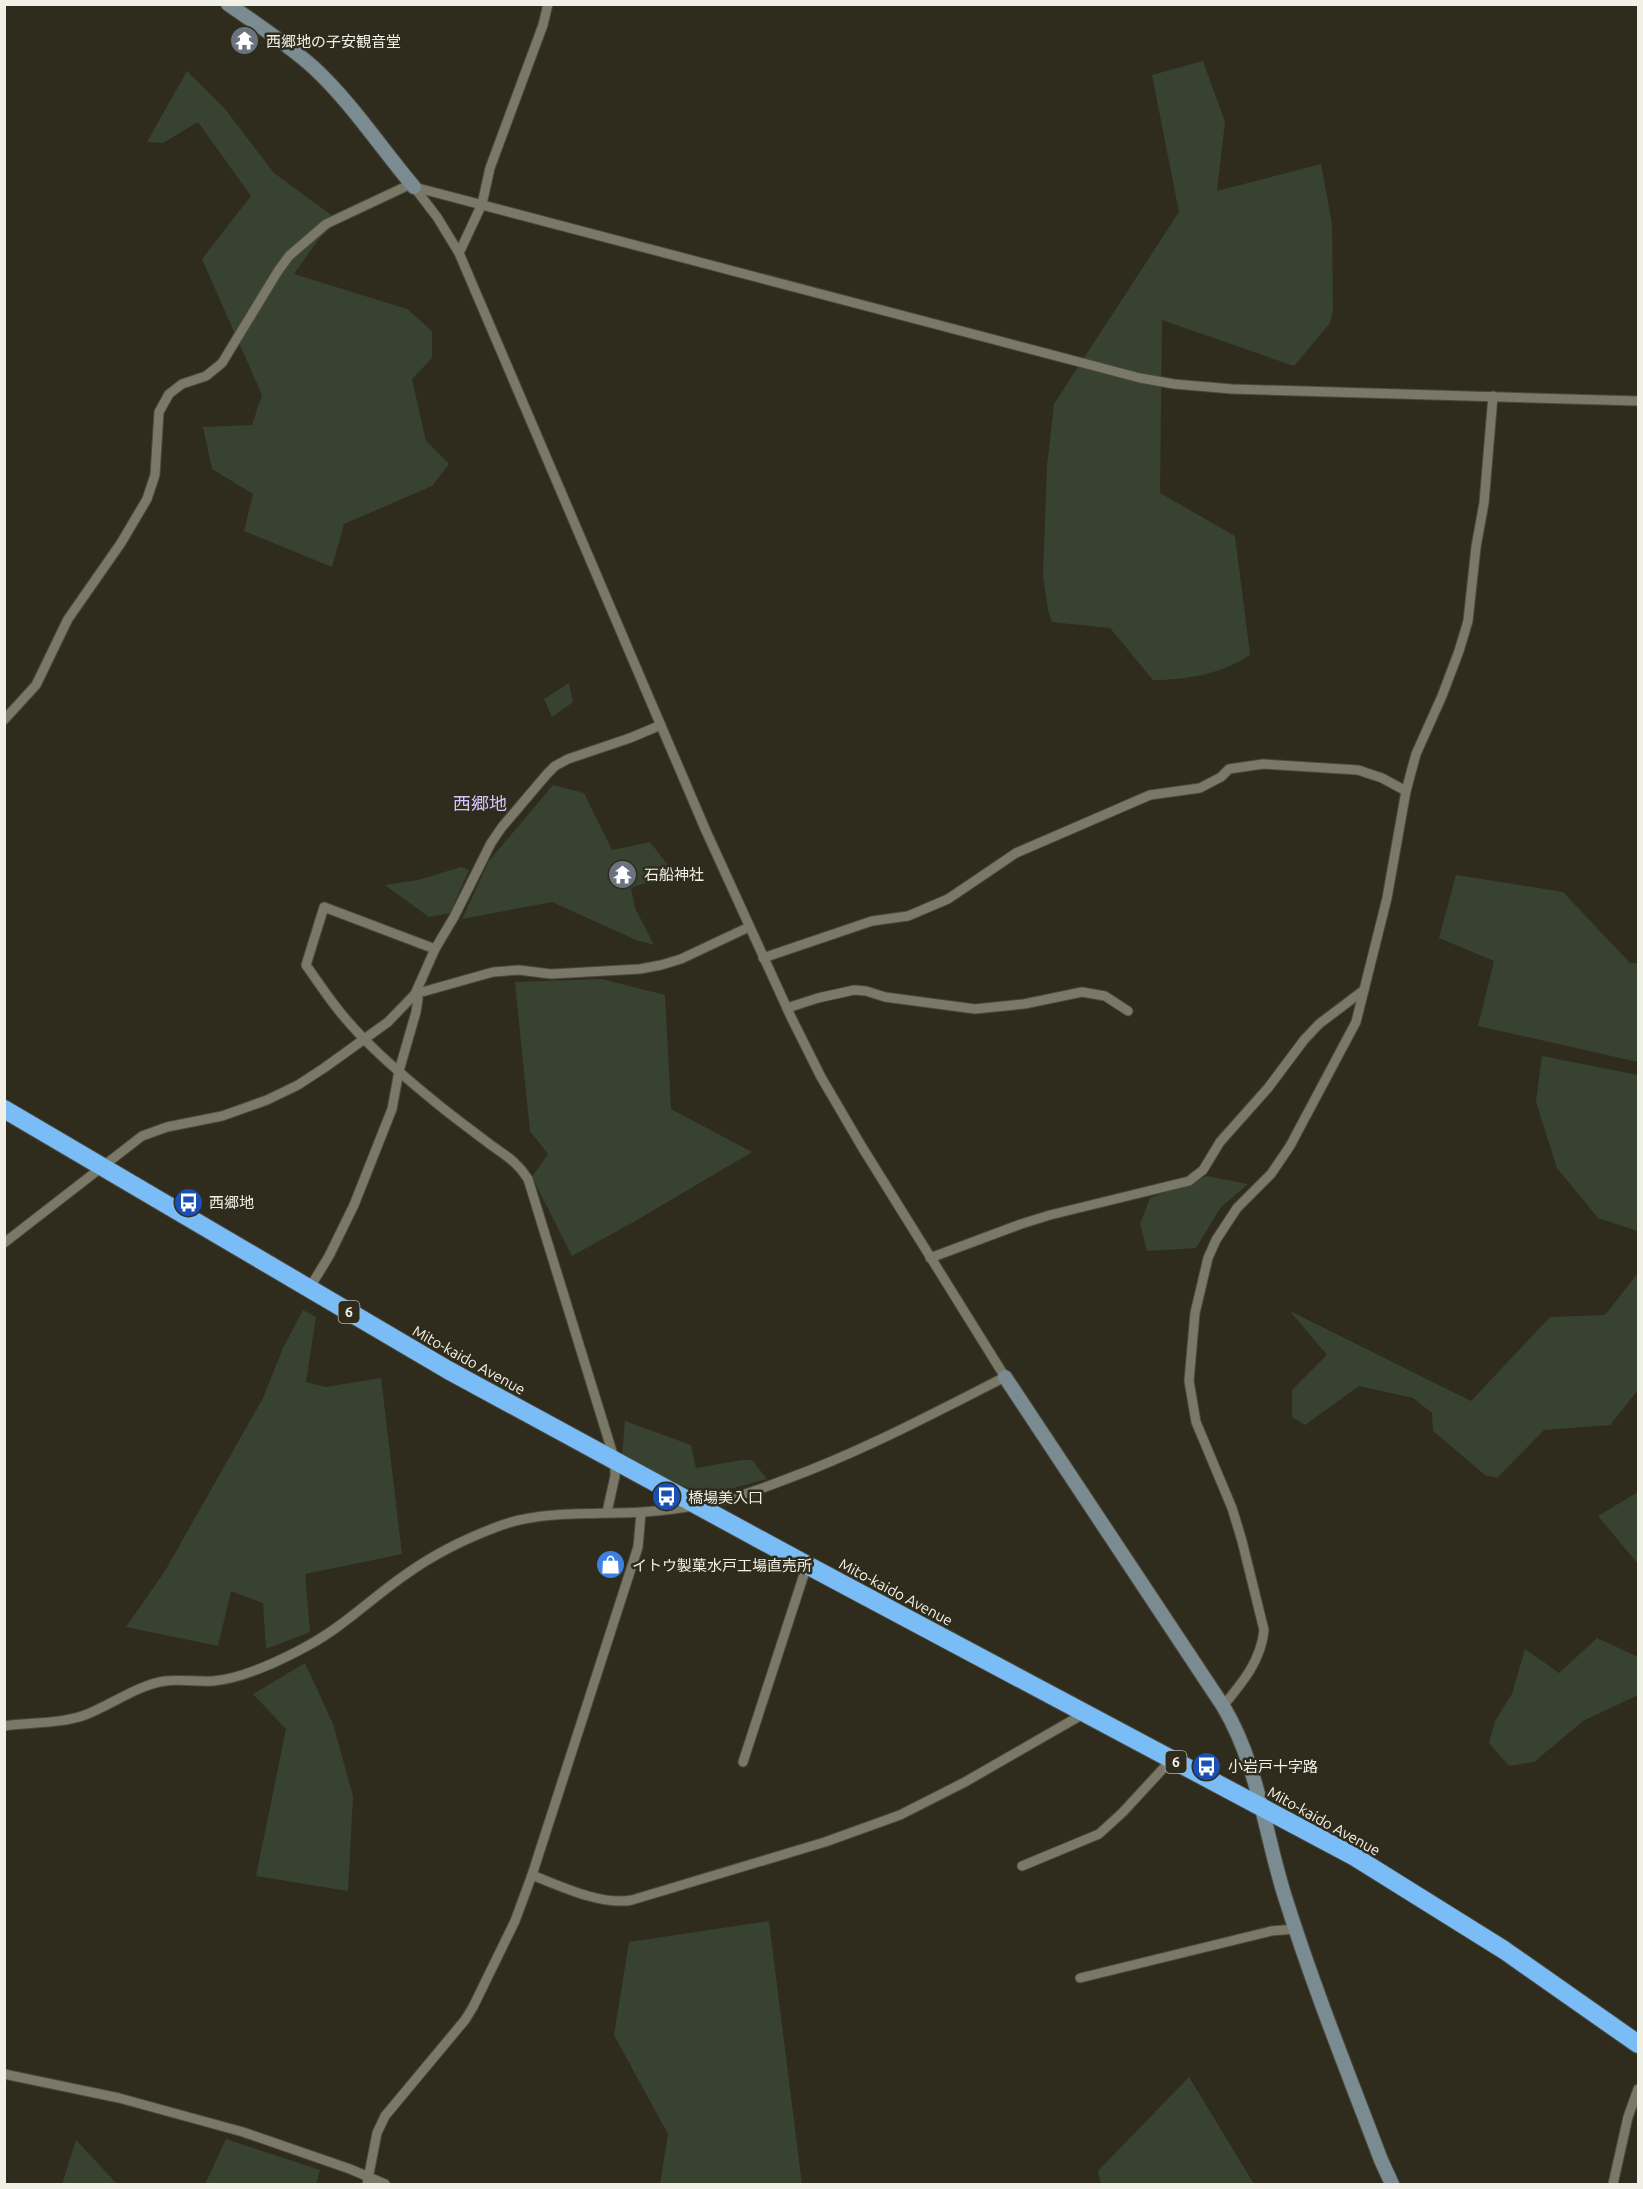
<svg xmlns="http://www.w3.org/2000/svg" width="1643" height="2189" font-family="Ubuntu,'Noto Sans JP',sans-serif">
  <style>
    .green { fill: #384231 }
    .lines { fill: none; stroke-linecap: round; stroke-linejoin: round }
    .street-casing { stroke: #4b4a3d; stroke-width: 11 }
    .secondary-casing { stroke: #4b4a3d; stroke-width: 16 }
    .highway-casing { stroke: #4b4a3d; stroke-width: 20 }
    .street { stroke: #7a7866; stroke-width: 9 }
    .secondary { stroke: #7a8c91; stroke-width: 14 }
    .highway { stroke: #7abcf5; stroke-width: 18 }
    .labels { text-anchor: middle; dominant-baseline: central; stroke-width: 5; stroke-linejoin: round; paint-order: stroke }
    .shield { fill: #2f2c1d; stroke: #b7b5aa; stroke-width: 1.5 }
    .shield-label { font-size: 14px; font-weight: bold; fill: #f1f0e6 }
    .poi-label { font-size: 15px; fill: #f1f0e6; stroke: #2f2c1d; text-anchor: start }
    .street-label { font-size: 15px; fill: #f1f0e6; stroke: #2f2c1d }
    .quarter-label { font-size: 18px; fill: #d2c4fd; stroke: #2f2c1d }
  </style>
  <rect width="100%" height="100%" fill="#2f2c1d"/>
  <g class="green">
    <path d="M1203,61L1225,122L1217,191L1321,164L1332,224L1333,310L1330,323L1294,366L1162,320L1160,493L1235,536L1250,655C1221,674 1187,680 1153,680L1110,628L1052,622L1048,610L1043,576L1047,466L1054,404L1179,212L1152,75Z"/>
    <polygon points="187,71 225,109 274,173 338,220 318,240 294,274 407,309 432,331 432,358 412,379 426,441 449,464 432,486 344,524 332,567 244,531 253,494 212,469 203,427 252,425 262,395 202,259 251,196 198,122 163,143 147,142"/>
    <polygon points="569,683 573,702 552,717 544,699"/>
    <polygon points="553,785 584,793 612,850 650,842 674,873 631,888 635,908 654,945 636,940 552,902 462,919 489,861"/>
    <polygon points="461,867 469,870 450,913 429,917 385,885 418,880"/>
    <polygon points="1456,875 1563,892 1630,963 1638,963 1638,1062 1478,1026 1494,961 1439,938"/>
    <polygon points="602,979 665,995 671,1109 752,1152 637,1220 572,1256 532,1177 548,1154 530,1131 515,982"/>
    <polygon points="1542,1056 1638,1075 1638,1231 1598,1218 1557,1168 1536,1102"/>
    <polygon points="1207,1176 1248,1184 1221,1207 1196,1248 1147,1251 1140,1224 1150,1198"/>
    <polygon points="1638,1273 1638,1390 1610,1425 1544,1430 1497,1478 1485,1475 1433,1431 1432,1413 1413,1398 1359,1386 1305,1425 1292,1417 1292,1390 1327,1355 1290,1311 1471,1401 1550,1317 1605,1315"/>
    <polygon points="303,1310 316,1317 306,1382 325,1387 381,1378 402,1554 305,1574 310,1632 266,1649 263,1603 231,1591 218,1646 126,1627 165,1571 263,1398 283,1348"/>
    <polygon points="625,1421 691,1445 696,1468 742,1460 752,1460 767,1479 704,1496 622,1456"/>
    <polygon points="1638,1492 1638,1564 1598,1516"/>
    <polygon points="1597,1638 1638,1657 1638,1695 1583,1721 1534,1762 1509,1766 1489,1743 1495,1721 1512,1694 1525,1649 1559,1673"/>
    <polygon points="305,1663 333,1724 353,1796 348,1891 256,1876 286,1729 253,1694"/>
    <polygon points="769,1921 802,2184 660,2184 668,2134 614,2035 629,1942"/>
    <polygon points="1189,2077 1254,2184 1101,2184 1098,2171"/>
    <polygon points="226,2139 320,2170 316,2184 205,2184"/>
    <polygon points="76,2140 117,2184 62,2184"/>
  </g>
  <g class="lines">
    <defs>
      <g id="street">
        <polyline points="414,187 1140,378 1174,384 1232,389 1638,401"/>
        <polyline points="459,253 482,204 490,168 543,25 548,4"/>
        <polyline points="4,720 36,685 68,619 121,543 147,499 155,475 159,412 169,394 182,384 206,376 222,363 278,271 289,256 326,224 411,184"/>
        <path d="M435,949L324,907L306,965C315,978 324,991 333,1003C362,1042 402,1075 440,1106C455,1118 471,1130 487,1142C504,1155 516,1160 528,1179L615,1461V1476L607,1512"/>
        <polyline points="763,958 872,921 908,916 948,899 1016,853 1150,795 1200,788 1221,777 1229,769 1263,764 1358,770 1382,778 1406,791"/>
        <polyline points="787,1008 818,998 854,990 866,991 885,997 975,1009 1024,1004 1082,992 1105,996 1128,1011"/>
        <polyline points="4,1243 142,1136 167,1127 222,1116 267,1100 298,1085 324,1068 388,1022 415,994 435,949 454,917 491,843 502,827 547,774 555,766 568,759 630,738 661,725"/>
        <polyline points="930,1258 1021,1224 1050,1215 1189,1181 1203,1170 1220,1142 1268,1088 1304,1040 1319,1024 1364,990"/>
        <polyline points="309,1289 329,1256 354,1205 392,1109 399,1071 416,1012 418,999 415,994 493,972 519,970 551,974 640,969 661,965 681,959 749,927"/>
        <path d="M1223,1706C1242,1683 1261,1661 1264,1630L1242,1541L1232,1508L1196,1422L1189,1381L1195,1313L1208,1258L1216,1240L1237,1208L1271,1174L1290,1146L1356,1022L1387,898L1406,791L1416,754L1442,696L1459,651L1468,621L1476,547L1484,503L1493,396"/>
        <path d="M4,1726C31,1722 60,1724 85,1715C109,1706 140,1684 165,1681C181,1679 197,1682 213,1681C242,1679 284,1659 309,1645C344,1626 373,1597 405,1575C434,1554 469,1537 502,1525C545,1510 597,1515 642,1512C665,1511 689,1507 712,1503C736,1498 761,1489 784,1480C861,1452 932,1414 1005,1377L862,1147L821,1077L791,1017L706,831L459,253L437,217L414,187"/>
        <polyline points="743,1762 807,1565"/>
        <polyline points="1022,1866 1099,1834 1123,1812 1171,1760"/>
        <path d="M532,1875C560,1886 602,1906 632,1900L825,1842L900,1815L965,1782L1085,1713"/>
        <polyline points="1080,1978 1271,1931 1295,1929"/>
        <polyline points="4,2074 119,2098 243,2132 350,2169 385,2184"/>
        <polyline points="367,2184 377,2133 385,2116 465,2020 473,2007 515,1921 532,1875 638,1547 641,1513"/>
        <polyline points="1613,2184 1628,2117 1638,2089"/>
      </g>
      <g id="secondary">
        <path d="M228,4C257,24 287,44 313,67C351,102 381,148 414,187"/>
        <path d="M1005,1377L1223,1706C1258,1764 1265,1834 1285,1897C1313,1986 1348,2073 1381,2160L1392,2184"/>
      </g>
      <polyline id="highway" points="4,1109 448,1370 807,1565 1355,1857 1504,1950 1638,2044"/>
    </defs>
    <use href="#street" class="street-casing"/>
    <use href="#secondary" class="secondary-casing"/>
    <use href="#highway" class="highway-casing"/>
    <use href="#street" class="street"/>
    <use href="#secondary" class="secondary"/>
    <use href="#highway" class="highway"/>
  </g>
  <defs>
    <symbol id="temple-disc" viewBox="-11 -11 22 22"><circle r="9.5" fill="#6b7280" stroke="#2f2c1d"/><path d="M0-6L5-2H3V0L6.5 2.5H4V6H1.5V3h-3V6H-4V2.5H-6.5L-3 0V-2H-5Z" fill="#fff"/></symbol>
    <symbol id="bus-disc" viewBox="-11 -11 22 22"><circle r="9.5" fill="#1a4fb4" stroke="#2f2c1d"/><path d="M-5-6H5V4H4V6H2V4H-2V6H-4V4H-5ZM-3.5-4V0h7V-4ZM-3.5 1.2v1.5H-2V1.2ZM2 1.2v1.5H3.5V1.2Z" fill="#fff"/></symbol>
    <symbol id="shop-disc" viewBox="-11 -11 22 22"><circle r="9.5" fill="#3f7fe0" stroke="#2f2c1d"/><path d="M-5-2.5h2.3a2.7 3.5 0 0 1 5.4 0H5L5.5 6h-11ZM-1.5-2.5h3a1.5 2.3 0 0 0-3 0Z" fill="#fff"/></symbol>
  </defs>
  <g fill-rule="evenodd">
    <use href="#temple-disc" x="228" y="24" width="33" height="33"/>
    <use href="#temple-disc" x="606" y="858" width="33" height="33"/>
    <use href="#bus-disc" x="172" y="1186" width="33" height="33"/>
    <use href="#bus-disc" x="650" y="1480" width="33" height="33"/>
    <use href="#shop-disc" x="594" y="1548" width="33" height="33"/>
    <use href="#bus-disc" x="1190" y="1750" width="33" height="33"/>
  </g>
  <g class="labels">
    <g class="shield">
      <rect x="338.5" y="1301" width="21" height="22" rx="4.5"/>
      <rect x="1165.5" y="1751" width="21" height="22" rx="4.5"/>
    </g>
    <g class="shield-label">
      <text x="349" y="1312">6</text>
      <text x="1176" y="1762">6</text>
    </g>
    <g class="poi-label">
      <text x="266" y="41">西郷地の子安観音堂</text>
      <text x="644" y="874">石船神社</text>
      <text x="209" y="1202">西郷地</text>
      <text x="688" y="1497">橋場美入口</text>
      <text x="632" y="1565">イトウ製菓水戸工場直売所</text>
      <text x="1228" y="1766">小岩戸十字路</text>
    </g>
    <g class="street-label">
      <text transform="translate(469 1360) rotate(29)">Mito-kaido Avenue</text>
      <text transform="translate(896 1592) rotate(28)">Mito-kaido Avenue</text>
      <text transform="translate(1324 1821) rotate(29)">Mito-kaido Avenue</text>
    </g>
    <g class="quarter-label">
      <text x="480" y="803">西郷地</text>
    </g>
  </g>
  <rect width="1643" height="2189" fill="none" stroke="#f1f0e6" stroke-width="12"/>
</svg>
